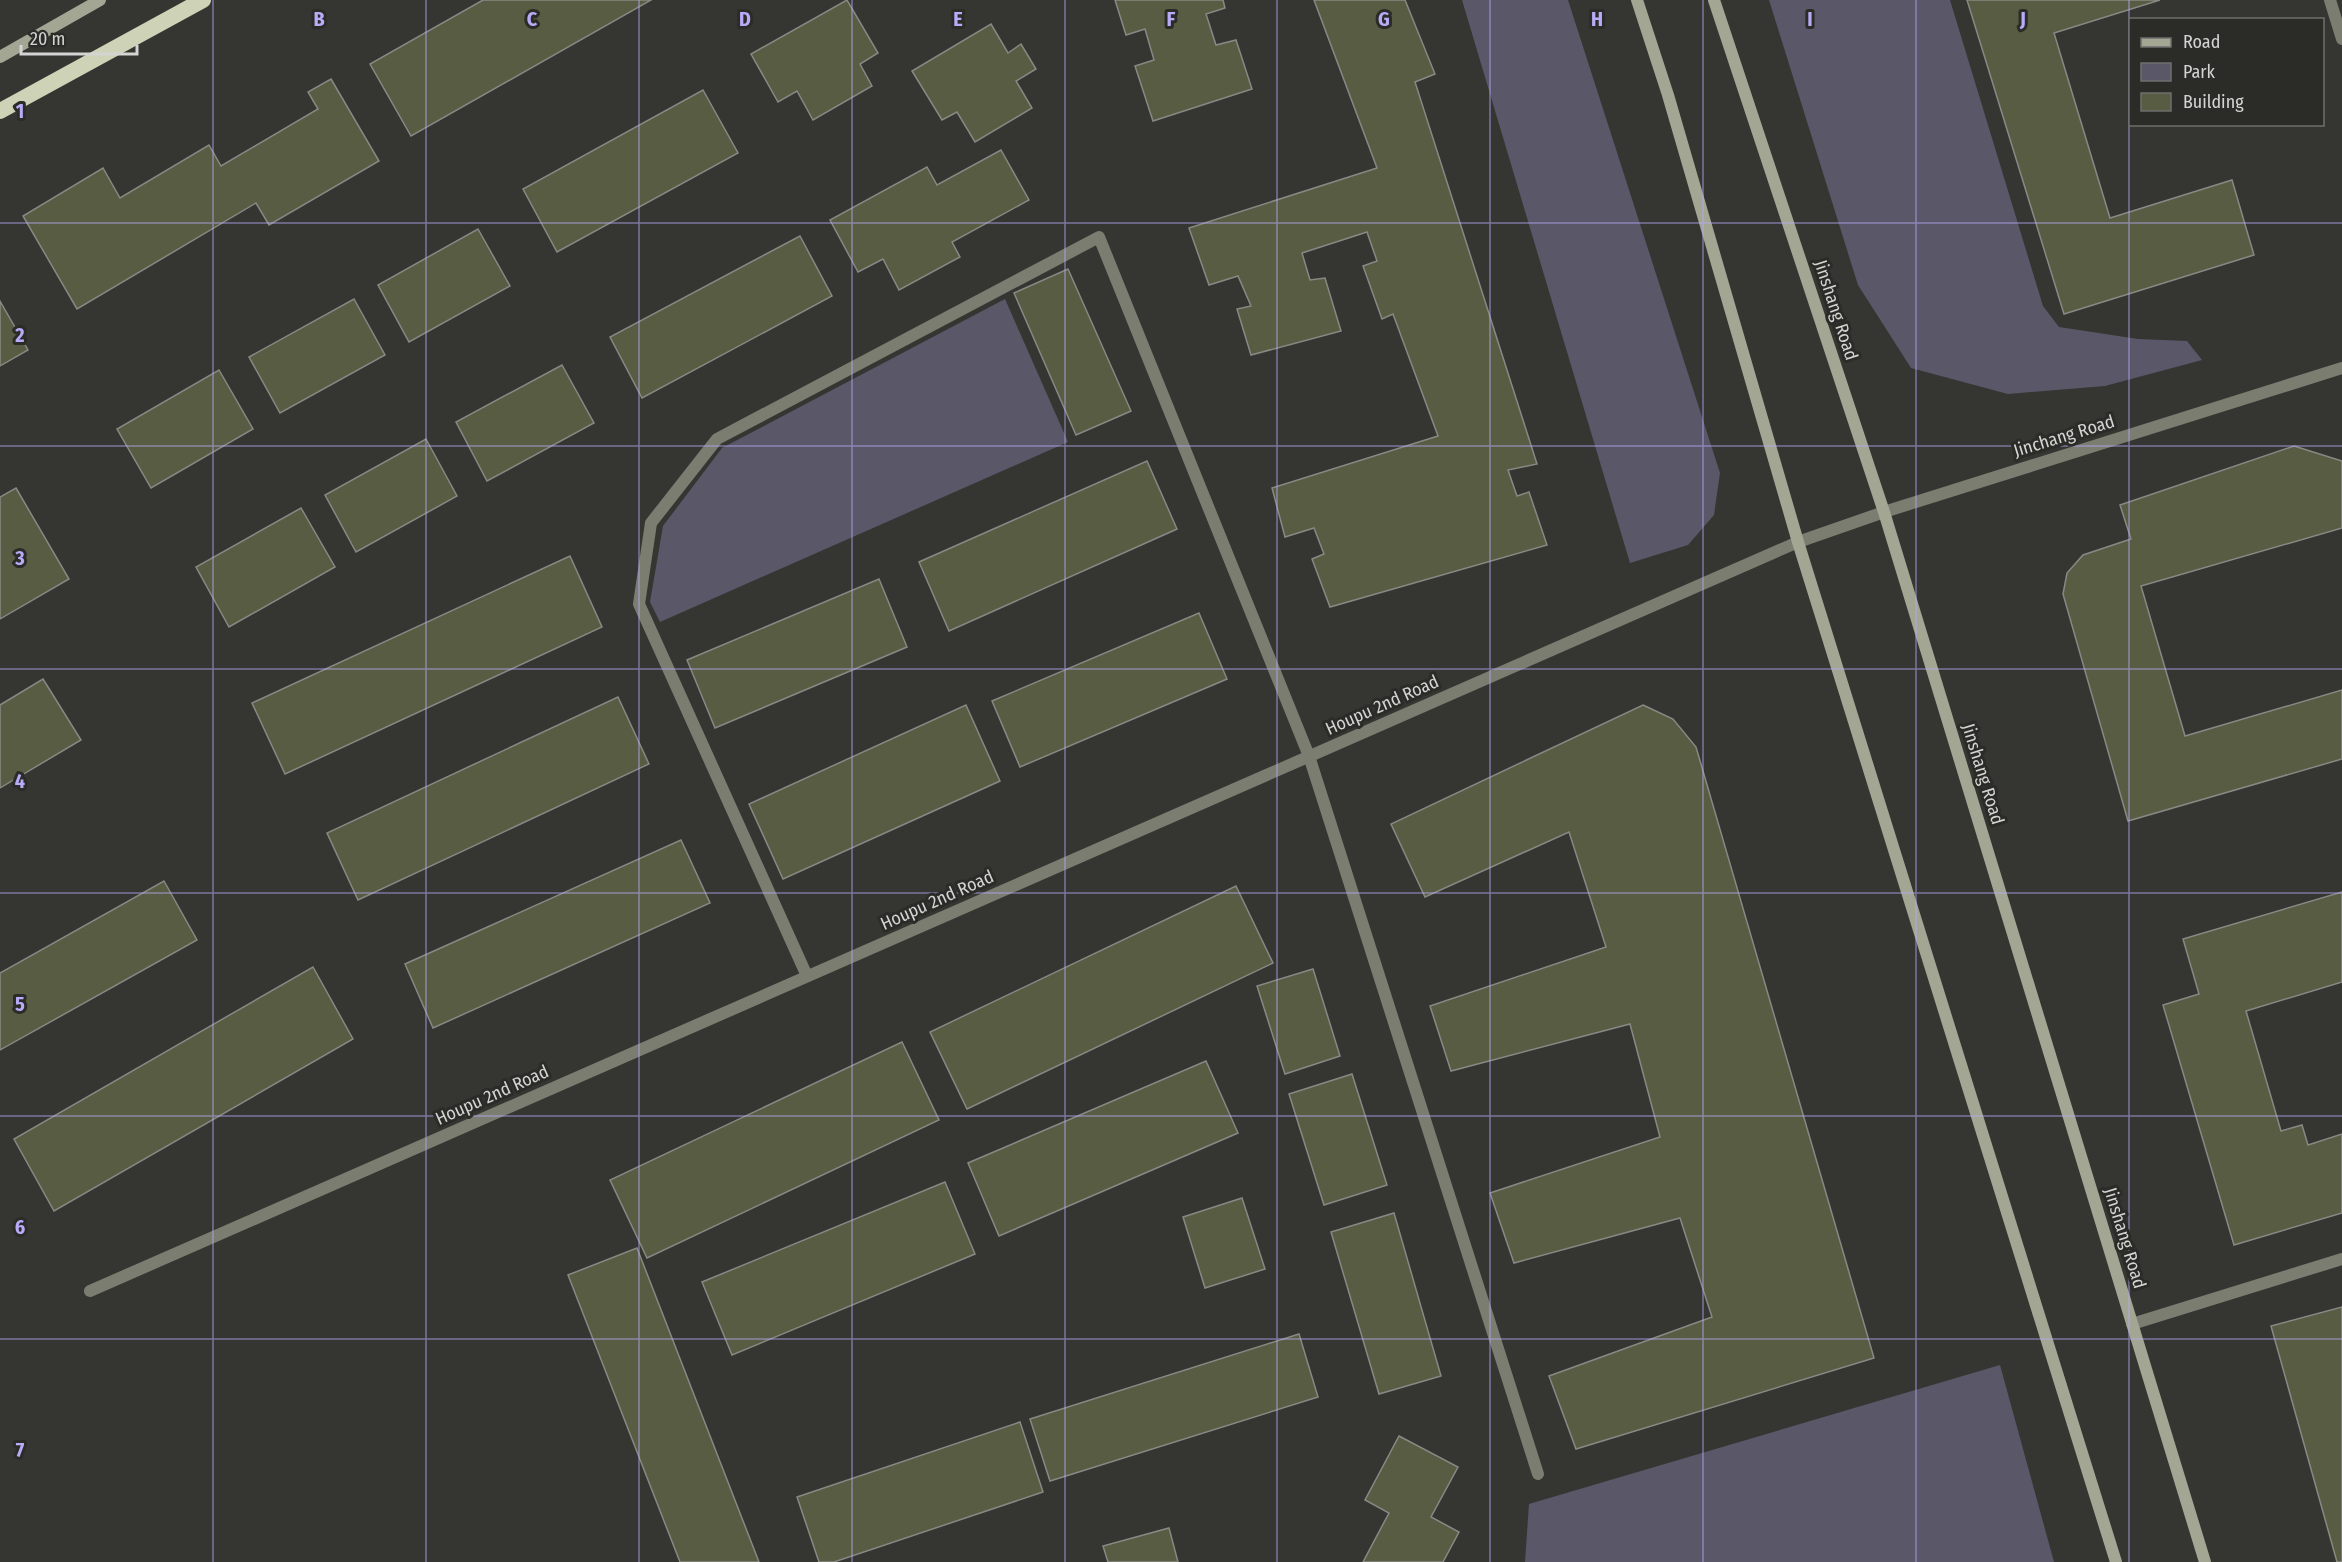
<svg xmlns="http://www.w3.org/2000/svg" width="2342" height="1562" font-family="'Fira Sans Condensed',sans-serif">
  <style>
    .green { fill: #5a5769 }
    .building { fill: #585c42; stroke: #888985; stroke-width: 1.5 }
    .lines { fill: none; stroke-linecap: round; stroke-linejoin: round }
    .minor { stroke: #7b7d71; stroke-width: 12 }
    .tertiary { stroke: #7b7d71; stroke-width: 12 }
    .secondary { stroke: #a3a693; stroke-width: 12 }
    .trunk { stroke: #ced3b8; stroke-width: 16 }
    .grid { fill: none; stroke: #b9abf7; stroke-width: 1.5; stroke-opacity: 0.55 }
    .labels { text-anchor: middle; dominant-baseline: central; stroke-width: 6; stroke-linejoin: round; paint-order: stroke }
    .street-label { font-size: 18px; fill: #d4d4d2; stroke: #2b2c28 }
    .grid-label { font-size: 20px; text-anchor: middle; font-weight: bold; fill: #b9abf7; stroke: #2b2c28; stroke-width: 6; stroke-linejoin: round; paint-order: stroke }
  </style>
  <rect width="100%" height="100%" fill="#353632"/>
  <g class="green">
    <polygon points="1462,0 1568,0 1720,473 1714,515 1688,545 1630,563"/>
    <polygon points="1769,0 1950,0 2043,306 2059,327 2138,339 2187,341 2202,360 2105,386 2008,394 1911,368 1858,285"/>
    <polygon points="1005,299 1068,442 660,622 650,602 663,526 722,448"/>
    <polygon points="2000,1365 2054,1562 1525,1562 1529,1504"/>
  </g>
  <g class="building">
    <polygon points="483,0 651,0 411,136 370,64"/>
    <polygon points="847,0 878,53 860,64 872,86 813,120 797,91 778,102 751,54"/>
    <polygon points="1115,0 1223,0 1225,8 1206,14 1216,45 1236,40 1252,89 1153,121 1135,66 1154,60 1145,29 1126,35"/>
    <polygon points="1314,0 1405,0 1435,74 1415,82 1537,464 1508,470 1517,496 1529,492 1547,545 1330,607 1312,559 1324,554 1314,528 1285,537 1272,488 1438,436 1393,314 1382,319 1363,266 1377,261 1367,232 1302,253 1310,280 1325,278 1341,331 1251,355 1237,309 1251,306 1238,276 1209,285 1189,228 1377,168"/>
    <polygon points="1967,0 2160,0 2054,33 2110,218 2232,180 2254,255 2064,314"/>
    <polygon points="991,24 1008,53 1021,44 1036,69 1016,81 1032,108 975,142 957,112 942,120 912,71"/>
    <polygon points="331,79 379,161 269,225 256,203 77,309 23,216 103,168 120,198 209,145 221,166 318,109 308,92"/>
    <polygon points="703,90 738,153 557,252 523,189"/>
    <polygon points="1001,150 1029,200 952,242 960,257 899,290 883,259 858,272 830,220 927,167 937,185"/>
    <polygon points="478,229 510,286 409,342 378,285"/>
    <polygon points="800,236 832,296 642,398 610,337"/>
    <polygon points="1068,269 1131,411 1076,435 1014,293"/>
    <polygon points="354,299 385,355 280,413 249,357"/>
    <polygon points="0,301 28,350 0,366"/>
    <polygon points="562,365 594,423 487,481 456,422"/>
    <polygon points="219,370 253,429 151,488 117,429"/>
    <polygon points="426,439 457,496 356,552 325,495"/>
    <polygon points="2294,446 2342,461 2342,528 2141,586 2185,736 2342,690 2342,759 2128,821 2063,594 2067,573 2083,555 2131,539 2120,505"/>
    <polygon points="1147,461 1177,529 949,631 919,562"/>
    <polygon points="16,488 69,579 0,619 0,497"/>
    <polygon points="301,508 335,567 229,627 196,567"/>
    <polygon points="570,556 602,627 285,774 252,703"/>
    <polygon points="879,579 907,647 715,728 687,660"/>
    <polygon points="1199,613 1227,679 1020,767 992,701"/>
    <polygon points="43,679 81,740 0,788 0,705"/>
    <polygon points="618,697 649,764 358,900 327,833"/>
    <polygon points="966,705 1000,781 783,879 749,804"/>
    <polygon points="1643,705 1673,719 1696,747 1874,1358 1576,1449 1549,1376 1712,1317 1680,1218 1514,1263 1490,1193 1660,1137 1630,1024 1451,1071 1430,1006 1606,947 1569,832 1425,897 1391,824"/>
    <polygon points="681,840 710,903 433,1028 405,964"/>
    <polygon points="164,881 197,940 0,1050 0,973"/>
    <polygon points="1236,886 1273,963 967,1109 930,1032"/>
    <polygon points="2342,892 2342,982 2246,1011 2281,1131 2302,1125 2308,1145 2342,1134 2342,1213 2234,1245 2163,1005 2199,994 2183,939"/>
    <polygon points="313,967 353,1039 54,1211 14,1139"/>
    <polygon points="1313,969 1340,1056 1285,1074 1257,986"/>
    <polygon points="902,1042 939,1120 647,1258 610,1180"/>
    <polygon points="1206,1061 1238,1133 999,1236 968,1163"/>
    <polygon points="1352,1074 1387,1185 1324,1205 1289,1094"/>
    <polygon points="945,1182 975,1254 732,1355 702,1282"/>
    <polygon points="1242,1198 1265,1269 1205,1288 1183,1217"/>
    <polygon points="1394,1213 1441,1376 1379,1394 1331,1232"/>
    <polygon points="637,1248 759,1562 680,1562 568,1275"/>
    <polygon points="2342,1307 2342,1562 2337,1562 2271,1326"/>
    <polygon points="1299,1334 1318,1397 1050,1481 1030,1419"/>
    <polygon points="1020,1422 1043,1492 834,1562 819,1562 797,1497"/>
    <polygon points="1399,1436 1458,1467 1431,1517 1459,1532 1443,1562 1363,1562 1389,1513 1365,1500"/>
    <polygon points="1169,1528 1178,1562 1108,1562 1103,1546"/>
  </g>
  <g class="lines">
    <g class="minor">
      <polyline points="2330,0 2342,39"/>
      <polyline points="807,976 639,604 651,523 717,439 1099,237 1309,756 1538,1474"/>
      <polyline points="2132,1324 2342,1259"/>
    </g>
    <polyline class="tertiary" points="90,1291 1798,542 1884,512 2342,368"/>
    <g class="secondary">
      <polyline points="1637,0 1668,95 1798,542 2116,1562"/>
      <polyline points="1714,0 1884,512 2205,1562"/>
      <polyline points="0,57 100,0"/>
    </g>
    <polyline class="trunk" points="0,111 203,0"/>
  </g>
  <path class="grid" d="M213,0V1562M426,0V1562M639,0V1562M852,0V1562M1065,0V1562M1277,0V1562M1490,0V1562M1703,0V1562M1916,0V1562M2129,0V1562M0,223H2342M0,446H2342M0,669H2342M0,893H2342M0,1116H2342M0,1339H2342"/>
  <g class="labels">
    <g class="street-label">
      <text transform="translate(1836 310) rotate(72)">Jinshang Road</text>
      <text transform="translate(2064 436) rotate(-17)">Jinchang Road</text>
      <text transform="translate(1382 705) rotate(-24)">Houpu 2nd Road</text>
      <text transform="translate(1983 774) rotate(73)">Jinshang Road</text>
      <text transform="translate(937 900) rotate(-24)">Houpu 2nd Road</text>
      <text transform="translate(492 1095) rotate(-24)">Houpu 2nd Road</text>
      <text transform="translate(2125 1238) rotate(73)">Jinshang Road</text>
    </g>
  </g>
  <g class="grid-label">
    <text x="319" y="26">B</text>
    <text x="532" y="26">C</text>
    <text x="745" y="26">D</text>
    <text x="958" y="26">E</text>
    <text x="1171" y="26">F</text>
    <text x="1384" y="26">G</text>
    <text x="1597" y="26">H</text>
    <text x="1810" y="26">I</text>
    <text x="2023" y="26">J</text>
    <text x="20" y="118">1</text>
    <text x="20" y="342">2</text>
    <text x="20" y="565">3</text>
    <text x="20" y="788">4</text>
    <text x="20" y="1011">5</text>
    <text x="20" y="1234">6</text>
    <text x="20" y="1457">7</text>
  </g>
  <rect x="2129" y="18" width="195" height="108" fill="#2b2c28" stroke="#6f6f6c" stroke-width="1.5"/>
  <rect x="2141" y="38" width="30" height="9" fill="#a3a693" stroke="#6f6f6c" stroke-width="1.5"/>
  <text x="2183" y="48" font-size="18" fill="#d4d4d2">Road</text>
  <rect x="2141" y="63" width="30" height="18" fill="#5a5769" stroke="#6f6f6c" stroke-width="1.5"/>
  <text x="2183" y="78" font-size="18" fill="#d4d4d2">Park</text>
  <rect x="2141" y="93" width="30" height="18" fill="#585c42" stroke="#6f6f6c" stroke-width="1.5"/>
  <text x="2183" y="108" font-size="18" fill="#d4d4d2">Building</text>
  <path d="M21 45v9h116v-9" fill="none" stroke="#d4d4d2" stroke-width="3"/>
  <text x="30" y="45" font-size="18" fill="#d4d4d2" stroke="#2b2c28" stroke-width="4.5" paint-order="stroke">20 m</text>
</svg>
